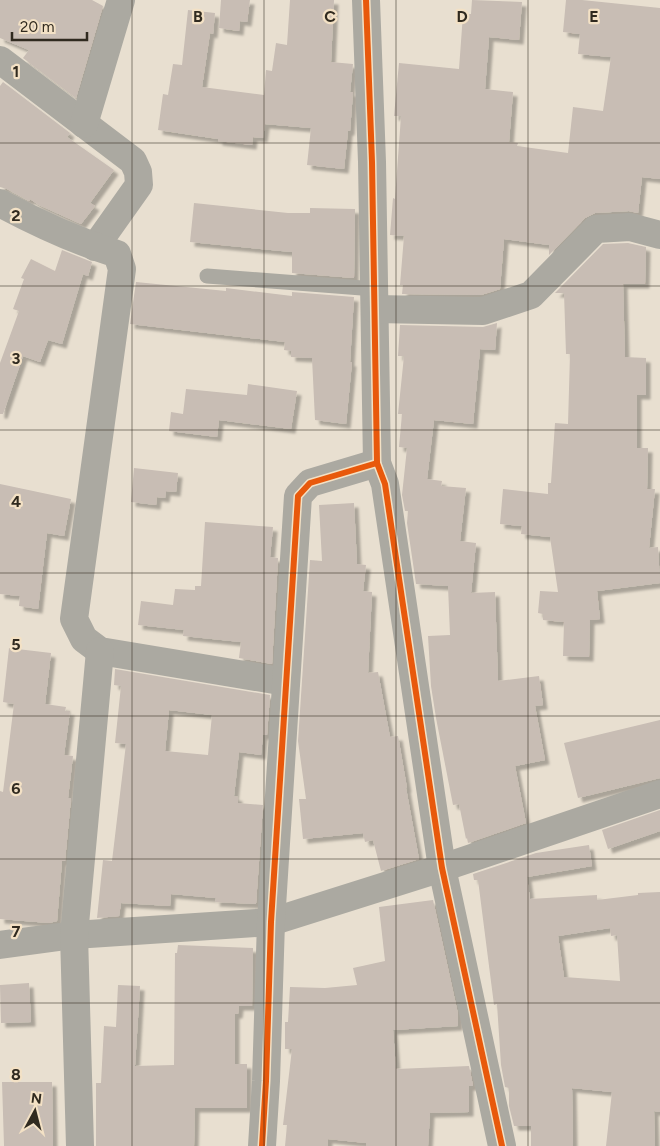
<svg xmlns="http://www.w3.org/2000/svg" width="660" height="1146" font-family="Figtree,sans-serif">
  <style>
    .building { fill: #c8bdb4; fill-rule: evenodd; filter: url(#shadow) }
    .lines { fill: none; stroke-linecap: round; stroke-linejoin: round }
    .service { stroke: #aba9a1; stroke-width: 15 }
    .minor { stroke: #aba9a1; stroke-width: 28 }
    .cycleway-casing { stroke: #f3e1c5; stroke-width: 9 }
    .cycleway { stroke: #e8590c; stroke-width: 6 }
    .grid { fill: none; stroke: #302a1f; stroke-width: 1; stroke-opacity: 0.55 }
    .grid-label { font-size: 16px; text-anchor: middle; font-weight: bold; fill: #302a1f; stroke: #f3e1c5; stroke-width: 4.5; stroke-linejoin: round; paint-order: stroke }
  </style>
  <defs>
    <filter id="shadow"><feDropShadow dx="4.5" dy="4.5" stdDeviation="1" flood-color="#0004"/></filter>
  </defs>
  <rect width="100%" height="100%" fill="#e8dfd0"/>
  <g class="building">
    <polygon points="0,0 92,0 103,6 76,98 23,58 29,50 0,38"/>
    <polygon points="221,0 250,0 247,22 240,21 239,31 219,28"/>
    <polygon points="290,0 334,0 331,62 353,64 350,92 353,92 350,131 348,131 344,169 307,165 311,128 265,124 263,138 253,137 252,145 218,141 218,139 158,130 163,94 168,95 173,64 182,65 188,10 215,13 213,34 210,33 202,87 264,95 266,70 272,71 276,43 287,45"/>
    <polygon points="472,0 522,2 519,40 489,37 485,89 513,92 509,142 518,143 517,146 568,153 573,107 603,111 611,57 578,54 580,34 563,32 566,0 582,0 660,8 660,179 642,177 638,213 629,211 595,213 585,218 549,255 549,245 504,239 500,289 481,295 402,294 403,285 400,285 404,236 390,235 393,198 395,199 401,116 394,116 399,63 459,69 463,14 471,14"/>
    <polygon points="3,82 70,133 67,137 114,170 90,203 95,206 81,224 39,205 30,199 29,201 7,189 0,187 0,86"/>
    <polygon points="194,203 288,213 310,213 310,208 355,209 354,278 292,273 292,252 190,242"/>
    <polygon points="628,243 646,247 645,284 623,284 625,357 646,358 646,395 637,395 637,448 648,448 647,489 655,489 649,548 658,547 660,583 597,591 600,619 590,620 589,657 563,656 564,622 543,620 543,614 538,613 540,591 558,592 550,537 521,534 522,526 500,524 503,489 548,494 548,483 551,483 555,423 568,424 570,354 566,354 564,293 555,293 603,244"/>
    <polygon points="62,250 92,262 88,276 83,274 62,344 48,340 40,362 23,356 3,414 0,414 0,363 19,311 13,309 24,279 21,278 31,259 55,271"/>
    <polygon points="136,282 226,291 226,288 292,296 292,292 354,297 350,362 352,362 346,424 315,420 312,358 291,357 291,351 284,350 285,342 130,324"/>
    <polygon points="497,323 495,350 480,349 473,424 434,420 427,479 442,481 441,486 466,488 460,541 476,543 471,593 495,592 498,681 539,676 543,705 535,706 545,760 515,766 526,823 468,843 467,838 466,839 459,804 453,805 436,718 431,686 428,636 450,635 448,586 416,584 407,523 408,511 405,511 402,495 407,448 399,447 402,414 398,414 404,356 398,356 400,325 483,327"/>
    <polygon points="248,384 297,391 291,429 219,420 217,437 169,431 171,412 183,414 186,389 247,395"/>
    <polygon points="134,468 178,473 176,492 166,491 165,498 157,497 156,505 131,502"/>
    <polygon points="0,484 71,499 64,536 47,533 38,609 19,606 20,596 0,594"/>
    <polygon points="354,503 357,564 366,565 363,591 372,592 368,673 378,672 390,737 398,736 407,788 406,788 419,859 381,871 373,840 365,842 363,833 303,839 299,799 306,799 298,741 310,560 322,561 319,505"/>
    <polygon points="205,522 273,527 270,557 278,558 272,664 239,658 241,642 183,636 184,630 138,625 141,601 173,605 175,589 195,590 195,586 201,586"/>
    <polygon points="9,648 51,653 45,704 66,707 65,711 70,711 64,755 73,756 68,798 71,798 65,861 62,861 57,921 49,923 0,919 0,791 3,792 14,704 3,702"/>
    <path d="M115,669L270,695L267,735H263L261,755L239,752L234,796L238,797V803L263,805L256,904L215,902L216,898L171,894L170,906L121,903L119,916L97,918L103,860L112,861L126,744L115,743L121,686L114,685ZM169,710L212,715L208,755L165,751Z"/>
    <polygon points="660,720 660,778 578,798 564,743"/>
    <polygon points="660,810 660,831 608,849 602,830"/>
    <path d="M589,845L592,866L527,877L530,899L597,895V900L638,895V893L660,892V1112L654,1111L655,1146H606L612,1092L572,1088L573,1146H531V1126H514L509,1106V1088L505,1087L501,1065L497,1004L494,1005L478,880H474L473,874L536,853ZM610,928L611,936L617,935L620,981L564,977L558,936Z"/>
    <polygon points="433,900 458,1014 458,1026 393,1030 396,1069 469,1066 473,1086 469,1086 469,1112 430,1113 428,1146 366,1146 366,1143 328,1139 328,1146 285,1146 287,1125 283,1125 292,1049 285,1049 285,1022 288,1022 290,987 325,988 357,985 353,968 385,961 379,907"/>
    <polygon points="178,945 253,948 252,1006 239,1006 238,1014 235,1014 235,1064 247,1064 247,1108 195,1108 194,1146 96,1146 96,1083 101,1083 104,1026 116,1027 118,985 140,986 135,1066 174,1065 175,953 177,953"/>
    <polygon points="29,983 31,1022 1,1023 0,985"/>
    <polygon points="2,1082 52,1082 53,1146 4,1146"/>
  </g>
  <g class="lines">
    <polyline class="service" points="207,276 375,289"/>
    <g class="minor">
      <polyline points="366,0 372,162 377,463 385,484 442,868 502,1146"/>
      <polyline points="0,60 133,161 138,172 139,185 95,247"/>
      <polyline points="84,124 121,0"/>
      <path d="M0,203C37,223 77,241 117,254L122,269L74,619L84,639L100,651L286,682"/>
      <polyline points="375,309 483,311 531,295 596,229 630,227 660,235"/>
      <polyline points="0,945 74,935 271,922 442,868 660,794"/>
      <polyline points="80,1146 74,935 100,651"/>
      <polyline points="262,1146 266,1081 271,922 298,496 310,483 377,463"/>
    </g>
    <defs>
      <g id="cycleway">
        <polyline points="366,0 372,162 377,463 385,484 442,868 502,1146"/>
        <polyline points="262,1146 266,1081 271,922 298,496 310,483 377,463"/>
      </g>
    </defs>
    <use href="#cycleway" class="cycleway-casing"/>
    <use href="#cycleway" class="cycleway"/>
  </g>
  <path class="grid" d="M132,0V1146M264,0V1146M396,0V1146M528,0V1146M0,143H660M0,286H660M0,430H660M0,573H660M0,716H660M0,859H660M0,1003H660"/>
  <g class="grid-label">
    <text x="198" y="22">B</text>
    <text x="330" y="22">C</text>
    <text x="462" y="22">D</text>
    <text x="594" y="22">E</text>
    <text x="16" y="77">1</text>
    <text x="16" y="221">2</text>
    <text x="16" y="364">3</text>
    <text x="16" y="507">4</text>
    <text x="16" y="650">5</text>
    <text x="16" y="794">6</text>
    <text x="16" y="937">7</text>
    <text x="16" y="1080">8</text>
  </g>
  <g transform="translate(35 1111) rotate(7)" stroke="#f3e1c5" stroke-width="4" paint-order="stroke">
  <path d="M0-4L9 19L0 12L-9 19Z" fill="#302a1f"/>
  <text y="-8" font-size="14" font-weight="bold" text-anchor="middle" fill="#302a1f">N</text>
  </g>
  <path d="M12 32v8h75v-8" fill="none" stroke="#302a1f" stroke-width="2.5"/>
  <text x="20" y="32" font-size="15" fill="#302a1f" stroke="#f3e1c5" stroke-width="4" paint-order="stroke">20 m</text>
</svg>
